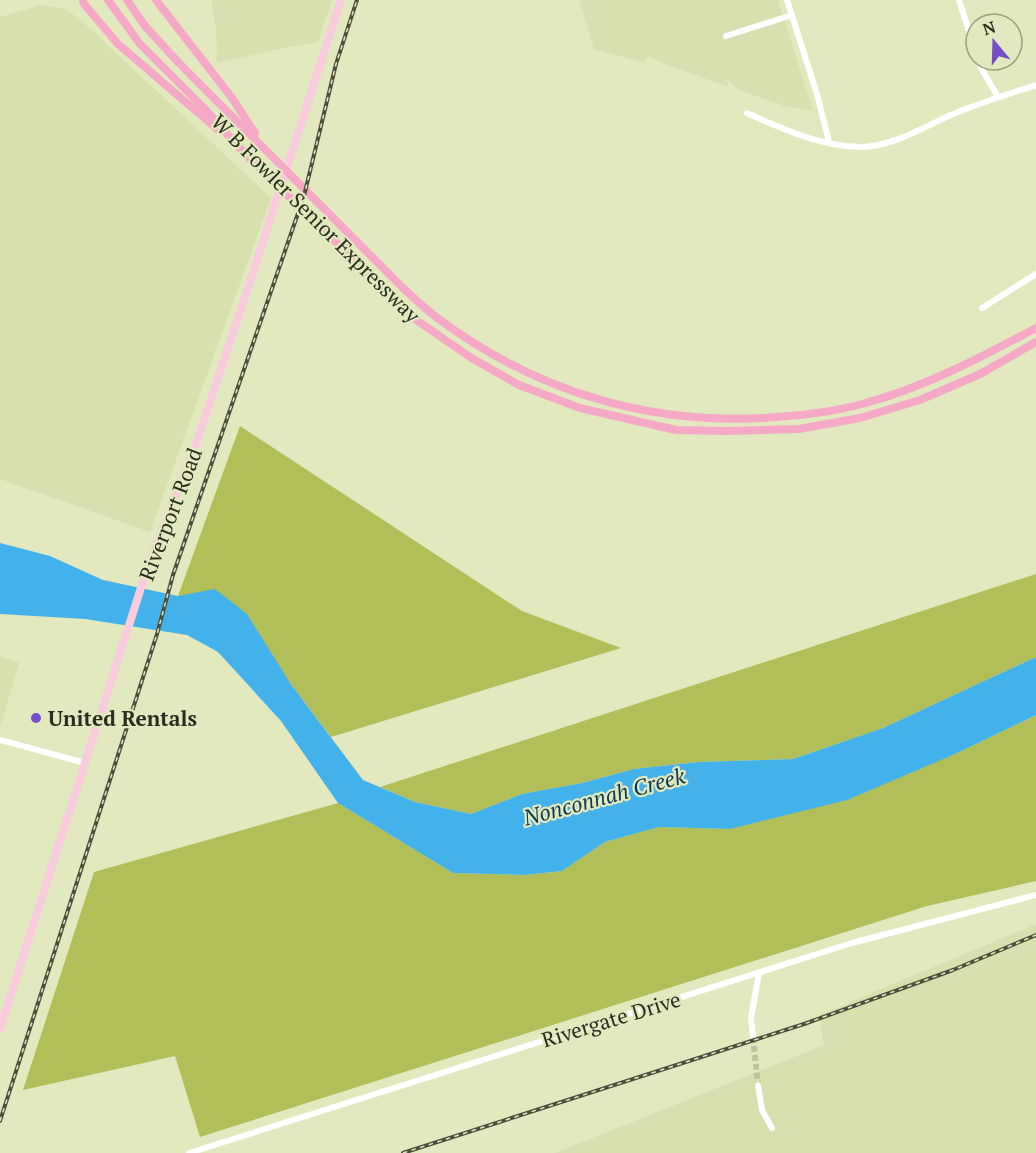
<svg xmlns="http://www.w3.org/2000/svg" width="1036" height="1153" font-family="'PT Serif',serif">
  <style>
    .built { fill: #d9e0af }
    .forest { fill: #b2be58 }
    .water { fill: #44b2ea }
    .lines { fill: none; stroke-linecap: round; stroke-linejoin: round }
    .minor-tunnel { stroke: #bdc39f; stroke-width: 6; stroke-dasharray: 6 3; stroke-linecap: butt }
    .minor { stroke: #fff; stroke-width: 6 }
    .major { stroke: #facbdd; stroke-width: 8 }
    .highway { stroke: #f6a9c6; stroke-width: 8 }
    .rail-casing { stroke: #4c4f3b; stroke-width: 4 }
    .rail { stroke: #e2e9bf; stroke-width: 1.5; stroke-dasharray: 4.5; stroke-linecap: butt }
    .poi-dot { fill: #764ec7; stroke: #e2e9bf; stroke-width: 2 }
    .labels { text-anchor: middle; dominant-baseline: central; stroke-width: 4.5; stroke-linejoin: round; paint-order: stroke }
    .street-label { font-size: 21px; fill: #2a2d1d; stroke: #e2e9bf }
    .poi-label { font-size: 21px; font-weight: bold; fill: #2a2d1d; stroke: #e2e9bf; text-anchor: start }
    .water-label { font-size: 22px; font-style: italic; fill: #0a3950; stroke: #e2e9bf }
  </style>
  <rect width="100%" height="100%" fill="#e2e9bf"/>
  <g class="built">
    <polygon points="211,0 332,0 318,42 283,48 217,63 216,29"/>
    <polygon points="579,0 778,0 813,111 784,106 739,90 726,78 729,87 672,67 648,56 644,63 594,49"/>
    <polygon points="41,5 66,9 82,21 271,198 150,532 0,479 0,17"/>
    <polygon points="0,656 19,663 0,728"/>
    <polygon points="1036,924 1036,1153 555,1153 824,1045 819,1015"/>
  </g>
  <g class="forest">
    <polygon points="240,426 522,611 621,648 331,737 290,683 178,596"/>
    <polygon points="1036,574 1036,657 883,728 793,759 698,762 634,769 582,783 522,794 471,814 415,802 380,787"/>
    <polygon points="1036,715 1036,881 927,906 200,1137 175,1056 23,1090 94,872 338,803 453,873 526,875 562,871 605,842 659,827 730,829 955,754"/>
  </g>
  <polygon class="water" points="0,543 50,556 103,580 178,596 215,589 247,614 290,683 363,780 415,802 471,814 522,794 582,783 634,769 698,762 793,759 883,728 1036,657 1036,715 955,754 847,800 730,829 659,827 605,842 562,871 526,875 453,873 338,803 281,721 218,652 187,635 85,619 0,614"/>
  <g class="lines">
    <polyline class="minor-tunnel" points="753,1037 758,1085"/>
    <g class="minor">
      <polyline points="787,0 817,94 829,142"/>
      <polyline points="959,0 976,53"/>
      <polyline points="726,36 792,15"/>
      <polyline points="978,60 981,68 998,97"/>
      <path d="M747,113C782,129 822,147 862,147C894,146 924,127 953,114C980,103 1008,94 1036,85"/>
      <polyline points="982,308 1036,274"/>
      <polyline points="0,740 85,763"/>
      <polyline points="753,1037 751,1017 759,973"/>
      <polyline points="758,1085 762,1110 772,1128"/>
      <polyline points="189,1153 852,943 1036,895"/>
    </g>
    <polyline class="major" points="0,1029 147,569 196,444 249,285 341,0"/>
    <g class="highway">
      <polyline points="83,0 84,4 118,44 217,129"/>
      <polyline points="108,0 140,44 203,107 246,155 415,319 470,357 519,385 580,408 676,430 724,431 799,429 860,418 920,400 980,374 1036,342"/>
      <path d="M127,0L145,26L177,61L402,287C413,297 424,308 436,317C536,392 652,427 777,417C805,415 834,412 862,404C923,388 980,358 1036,328"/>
      <polyline points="156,0 232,98 255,133"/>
    </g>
    <defs>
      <g id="rail">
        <polyline points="0,1121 157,634 173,575 304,196 336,64 357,0"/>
        <polyline points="403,1153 804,1024 953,970 1036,935"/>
      </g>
    </defs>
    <use href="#rail" class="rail-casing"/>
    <use href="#rail" class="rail"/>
  </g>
  <circle class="poi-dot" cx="36" cy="718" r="6"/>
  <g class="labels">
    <g class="street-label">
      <text transform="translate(316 218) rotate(45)">W B Fowler Senior Expressway</text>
      <text transform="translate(170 514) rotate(-69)">Riverport Road</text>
      <text transform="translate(611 1019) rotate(-17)">Rivergate Drive</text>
    </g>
    <g class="poi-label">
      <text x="48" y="718">United Rentals</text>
    </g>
    <g class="water-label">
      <text transform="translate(604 796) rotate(-15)">Nonconnah Creek</text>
    </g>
  </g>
  <g transform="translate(994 42) rotate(341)"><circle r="28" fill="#e2e9bf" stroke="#989e7e" stroke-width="1.5"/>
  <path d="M0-4.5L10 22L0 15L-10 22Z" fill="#764ec7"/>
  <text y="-9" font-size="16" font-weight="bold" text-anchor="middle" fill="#2a2d1d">N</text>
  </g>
</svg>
